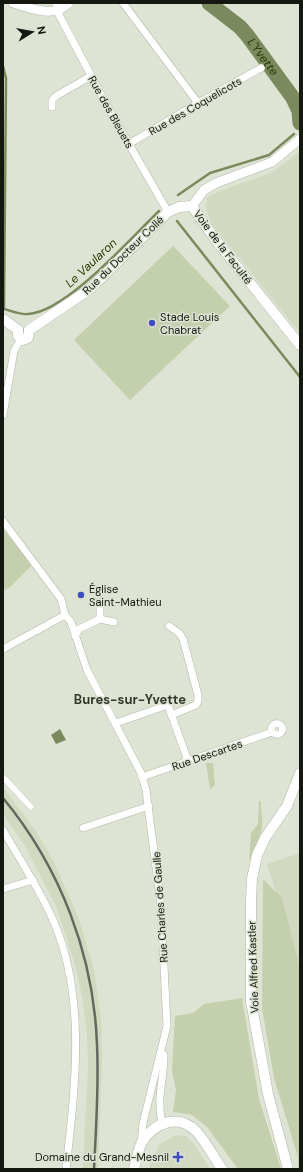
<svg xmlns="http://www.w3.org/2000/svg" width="303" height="1172" font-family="'DM Sans',sans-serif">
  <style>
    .built { fill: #d1dac1 }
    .green { fill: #c4cfae }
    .water { fill: #7b8a5e }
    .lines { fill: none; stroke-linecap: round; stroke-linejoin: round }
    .stream { stroke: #7b8a5e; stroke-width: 2.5 }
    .river { stroke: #7b8a5e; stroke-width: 15 }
    .pedestrian-casing { stroke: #b2b8a8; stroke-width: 6 }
    .minor-casing { stroke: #b2b8a8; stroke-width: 8 }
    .tertiary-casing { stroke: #b2b8a8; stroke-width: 10 }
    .secondary-casing { stroke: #b2b8a8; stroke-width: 11 }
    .pedestrian { stroke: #fff; stroke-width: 5.5 }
    .minor { stroke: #fff; stroke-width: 7 }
    .tertiary { stroke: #fff; stroke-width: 9 }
    .secondary { stroke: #fff; stroke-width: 10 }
    .rail { stroke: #64685e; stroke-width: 2.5 }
    .poi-dot { fill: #414cc0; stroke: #dde4d3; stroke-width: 1.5 }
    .labels { text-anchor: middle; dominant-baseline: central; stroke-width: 3; stroke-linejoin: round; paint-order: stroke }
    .street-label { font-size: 11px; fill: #151711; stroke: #dde4d3 }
    .poi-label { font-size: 11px; fill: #151711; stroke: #dde4d3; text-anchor: start }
    .water-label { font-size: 12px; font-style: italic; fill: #2c3904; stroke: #dde4d3 }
    .quarter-label { font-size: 13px; font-weight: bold; fill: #353a2c; stroke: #dde4d3 }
  </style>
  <rect width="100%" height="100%" fill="#dde4d3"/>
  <g class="built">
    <polygon points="300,151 300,333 212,224 206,210 207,197 233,186 271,173"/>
    <polygon points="3,787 35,830 53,860 79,919 94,969 101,1018 102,1062 98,1169 83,1169 88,1069 87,1034 82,996 75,965 56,906 25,846 3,814"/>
    <polygon points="300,853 300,966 267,864"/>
    <polygon points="176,1135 186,1136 194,1144 210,1169 148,1169 160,1144"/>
  </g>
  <g class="green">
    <polygon points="173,246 230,306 130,400 74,340"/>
    <polygon points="3,529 32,565 10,587 3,591"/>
    <polygon points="206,763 213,763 215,785 210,789"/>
    <path d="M259,801L261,802C260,810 263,817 262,825C262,837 253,850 249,861L251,833L258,824Z"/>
    <polygon points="263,879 282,898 300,968 300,1169 298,1169 298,1157 274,1078 262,1008"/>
    <polygon points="242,998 259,1099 281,1169 238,1169 207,1127 192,1115 173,1112 176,1090 172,1071 175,1016 193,1013 204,1004"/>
  </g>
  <polygon class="water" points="60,729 66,740 56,744 51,735"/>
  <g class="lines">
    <g class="stream">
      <path d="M3,66L6,78L4,309C11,311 21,315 28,314C66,312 131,238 159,211"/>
      <polyline points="178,195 210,173 269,155 294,134"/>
      <polyline points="177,221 300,377"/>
    </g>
    <path class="river" id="s1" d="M209,3L240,27L247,35L293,98L299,111L300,123"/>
    <defs>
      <polyline id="pedestrian" points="3,777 31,807"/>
      <g id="minor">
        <polyline points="56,3 57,11 106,104 168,212"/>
        <polyline points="123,3 198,103"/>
        <polyline points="52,107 52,100 56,96 91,76"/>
        <polyline points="129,144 198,103 261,68"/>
        <polyline points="3,415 14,351 21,339"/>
        <polyline points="3,521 61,599 65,615 71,622 87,670 141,773 146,790 161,906 167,1026 143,1123 141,1144"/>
        <polyline points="100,619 100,602"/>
        <polyline points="100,619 114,622"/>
        <polyline points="169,626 179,633 183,639 198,695 198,701 196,705 171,715"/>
        <polyline points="75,636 79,629 100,619"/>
        <polyline points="3,649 65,615"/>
        <polyline points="116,723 168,705 188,761"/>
        <circle cx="277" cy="729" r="5.5"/>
        <polyline points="142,777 272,732"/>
        <polyline points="83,828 149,806"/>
        <path d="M3,830C20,860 39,888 53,920C87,997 75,1088 66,1169"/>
        <polyline points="3,889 33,880"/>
        <path d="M162,1123C156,1097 164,1081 164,1055"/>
      </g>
      <g id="tertiary">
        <path d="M13,3C32,8 53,19 69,3"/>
        <polyline points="192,206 204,190 216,183 272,162 300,139"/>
      </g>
      <g id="secondary">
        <polyline points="3,319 18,330"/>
        <polyline points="18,330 18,336 22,340 28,338 29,330"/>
        <polyline points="29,330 90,289 168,212 179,207 192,206 215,239 300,345"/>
        <path d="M134,1169C136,1161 138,1150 142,1142C154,1123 178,1113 196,1131C206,1142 214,1157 222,1169"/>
        <polyline points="288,1169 268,1094 251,1001 251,901 252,879 257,855 265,838 287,806 300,773"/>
      </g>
    </defs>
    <use href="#pedestrian" class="pedestrian-casing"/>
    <use href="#minor" class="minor-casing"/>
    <use href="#tertiary" class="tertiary-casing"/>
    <use href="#secondary" class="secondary-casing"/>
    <use href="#pedestrian" class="pedestrian"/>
    <use href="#minor" class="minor"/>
    <use href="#tertiary" class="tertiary"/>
    <use href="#secondary" class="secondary"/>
    <path class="rail" d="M3,798C60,867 94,955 97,1045C99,1086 96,1128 94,1169"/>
  </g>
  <g class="poi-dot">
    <circle cx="152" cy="323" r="4"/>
    <circle cx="81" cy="595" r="4"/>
    <path d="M176 1151h4v4h4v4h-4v4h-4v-4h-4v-4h4z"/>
  </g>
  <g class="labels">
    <g class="street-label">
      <text transform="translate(195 106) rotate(-30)">Rue des Coquelicots</text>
      <text transform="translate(111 112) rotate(61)">Rue des Bleuets</text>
      <text transform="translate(223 247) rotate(53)">Voie de la Faculté</text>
      <text transform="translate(123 255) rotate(-44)">Rue du Docteur Collé</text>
      <text transform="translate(207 755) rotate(-19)">Rue Descartes</text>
      <text transform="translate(160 907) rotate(-94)">Rue Charles de Gaulle</text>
      <text transform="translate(253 967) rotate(-92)">Voie Alfred Kastler</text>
    </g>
    <g class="poi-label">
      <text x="160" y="317">Stade Louis<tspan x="160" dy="13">Chabrat</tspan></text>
      <text x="89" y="589">Église<tspan x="89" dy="13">Saint-Mathieu</tspan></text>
      <text x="169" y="1157" text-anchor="end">Domaine du Grand-Mesnil</text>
    </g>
    <g class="water-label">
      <text stroke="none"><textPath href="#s1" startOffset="77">L'Yvette</textPath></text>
      <text transform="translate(91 263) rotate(-43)">Le Vaularon</text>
    </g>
    <g class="quarter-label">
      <text x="130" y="699">Bures-sur-Yvette</text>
    </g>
  </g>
  <rect width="303" height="1172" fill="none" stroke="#151711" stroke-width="8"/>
  <g transform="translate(32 32) rotate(79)" stroke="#dde4d3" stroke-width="3" paint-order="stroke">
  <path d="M0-3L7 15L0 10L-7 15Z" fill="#151711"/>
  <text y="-6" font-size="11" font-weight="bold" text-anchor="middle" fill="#151711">N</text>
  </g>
</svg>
